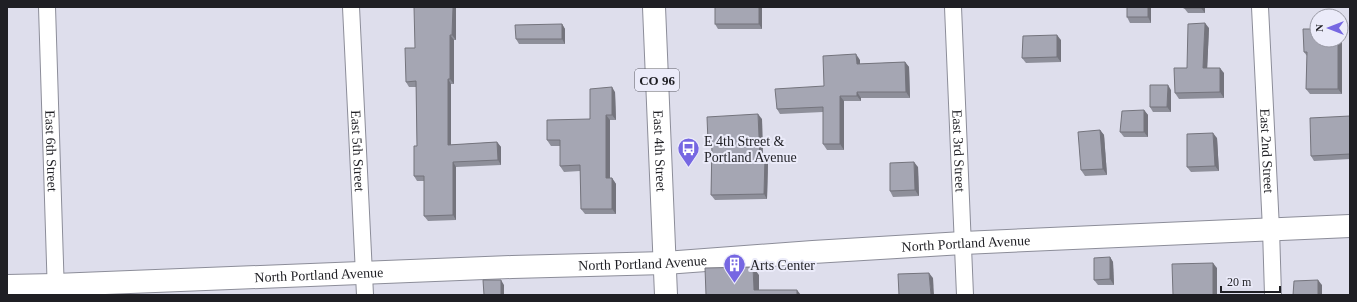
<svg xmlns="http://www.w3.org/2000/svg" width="1357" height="302" font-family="Georgia,serif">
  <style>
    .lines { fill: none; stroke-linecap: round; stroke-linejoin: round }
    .street-casing { stroke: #8c8d99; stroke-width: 18 }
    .secondary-casing { stroke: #8c8d99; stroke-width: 24 }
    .primary-casing { stroke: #8c8d99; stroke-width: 24 }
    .street { stroke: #fff; stroke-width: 16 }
    .secondary { stroke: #fff; stroke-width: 22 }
    .primary { stroke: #fff; stroke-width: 22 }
    .wall { fill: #8e8f9a }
    .shaded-wall { fill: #74747d }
    .building { fill: #a5a6b3; stroke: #74747d }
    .labels { text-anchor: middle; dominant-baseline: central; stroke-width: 4; stroke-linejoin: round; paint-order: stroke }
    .shield { fill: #ebebf9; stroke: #5c5c64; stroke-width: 1 }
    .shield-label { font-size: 13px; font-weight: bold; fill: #1f1f24 }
    .poi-label { font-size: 14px; fill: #1f1f24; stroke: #ebebf9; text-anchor: start }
    .street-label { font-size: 14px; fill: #1f1f24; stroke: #ebebf9 }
  </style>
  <rect width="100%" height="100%" fill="#dedeec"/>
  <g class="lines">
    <defs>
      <g id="street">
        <path id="s1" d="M47,7L56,295"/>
        <path id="s2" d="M351,7L365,295"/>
        <path id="s3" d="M953,7L965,295"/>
        <path id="s4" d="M1260,7L1271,229L1273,295"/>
      </g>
      <g id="secondary">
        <path id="s5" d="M7,286L55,285L512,267L665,263L813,252L963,243L1118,236L1350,226"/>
      </g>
      <g id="primary">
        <path id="s6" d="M654,7L666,295"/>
      </g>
    </defs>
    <use href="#street" class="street-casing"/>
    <use href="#secondary" class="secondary-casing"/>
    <use href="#primary" class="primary-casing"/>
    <use href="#street" class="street"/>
    <use href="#secondary" class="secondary"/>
    <use href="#primary" class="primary"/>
  </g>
  <g class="wall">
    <polygon points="456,7 456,40 454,40 454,84 451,84 451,145 497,142 501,147 501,165 456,167 456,220 428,221 424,216 424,181 417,181 414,176 417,146 416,87 409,87 406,82 415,48"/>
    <polygon points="762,7 762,29 718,29 715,24"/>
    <polygon points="1151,7 1151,23 1130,23 1127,17"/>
    <polygon points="1205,7 1205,13 1188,13 1184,8"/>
    <polygon points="562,24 565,29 565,44 519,44 516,39"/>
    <polygon points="1209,28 1207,68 1224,73 1224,98 1179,99 1175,93 1187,68"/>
    <polygon points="1341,31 1342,33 1342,94 1310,94 1306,89 1307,56 1304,52 1341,40"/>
    <polygon points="1061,40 1061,62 1026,63 1022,58"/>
    <polygon points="860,60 860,64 905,62 909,67 910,98 861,98 861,101 844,101 844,150 827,150 823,144 823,112 780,114 777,109 824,86"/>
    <polygon points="1171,90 1171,112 1153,112 1150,107"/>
    <polygon points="615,92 616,120 610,120 610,178 612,178 616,184 616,214 585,214 581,209 580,171 564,172 560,166 560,146 551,146 547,140 590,119"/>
    <polygon points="1144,110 1148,115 1148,137 1124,137 1120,132"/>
    <polygon points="1350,116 1350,159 1314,161 1311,156"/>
    <polygon points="762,119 763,157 768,163 767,199 715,200 711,195 712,147 708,142"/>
    <polygon points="1100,130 1104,135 1107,175 1085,176 1081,170"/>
    <polygon points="1217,138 1219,171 1191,172 1187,167"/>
    <polygon points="918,167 919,196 893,197 890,191"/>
    <polygon points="1110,257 1113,262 1114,285 1098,285 1094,280"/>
  </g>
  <g class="shaded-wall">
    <polygon points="453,7 456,7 456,40 452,35"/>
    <polygon points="759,7 762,7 762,29 759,24"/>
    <polygon points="1148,7 1151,7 1151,23 1148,17"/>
    <polygon points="1201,7 1205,7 1205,13 1201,8"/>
    <polygon points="1205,23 1209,28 1207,73 1203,68"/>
    <polygon points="562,24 565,29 565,44 562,39"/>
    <polygon points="1341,31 1342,33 1342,94 1338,89 1338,40 1341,40"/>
    <polygon points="450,35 454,40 454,84 450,79"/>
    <polygon points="1057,35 1061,40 1061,62 1057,57"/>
    <polygon points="856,54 860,60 860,70 857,64"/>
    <polygon points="905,62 909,67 910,98 906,92"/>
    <polygon points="1220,68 1224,73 1224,98 1220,92"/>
    <polygon points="448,79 451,84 451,151 448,145"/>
    <polygon points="1168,85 1171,90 1171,112 1167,107"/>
    <polygon points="612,87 615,92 616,120 612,115"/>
    <polygon points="857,92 861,98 861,101 857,96"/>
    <polygon points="840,96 844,101 844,150 840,144"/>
    <polygon points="1144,110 1148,115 1148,137 1144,132"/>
    <polygon points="758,114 762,119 763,163 760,158"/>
    <polygon points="606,115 610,120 610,184 606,178"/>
    <polygon points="1100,130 1104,135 1107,175 1103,169"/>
    <polygon points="1213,133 1217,138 1219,171 1215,166"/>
    <polygon points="497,142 501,147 501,165 498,160"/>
    <polygon points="765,157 768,163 767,199 764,194"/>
    <polygon points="453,162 456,167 456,220 453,215"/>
    <polygon points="914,162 918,167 919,196 915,190"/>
    <polygon points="612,178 616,184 616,214 612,209"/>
    <polygon points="1110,257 1113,262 1114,285 1110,279"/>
    <polygon points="1213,263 1217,268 1217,295 1213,295"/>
    <polygon points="753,267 759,275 759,295 754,290"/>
    <polygon points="929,273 933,278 934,295 931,295"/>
    <polygon points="501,280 504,285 504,295 501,295"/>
    <polygon points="1318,280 1322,285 1322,295 1318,295"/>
    <polygon points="797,290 801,295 797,295"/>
  </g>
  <g class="building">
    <polygon points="414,7 453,7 452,35 450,35 450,79 448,79 448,145 497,142 498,160 453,162 453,215 424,216 424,176 414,176 414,146 417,146 416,81 406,82 405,48 415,48"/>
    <rect x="715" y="7" width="44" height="17"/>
    <rect x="1127" y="7" width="21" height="10"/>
    <rect x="1184" y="7" width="17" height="1"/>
    <polygon points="1205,23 1203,68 1220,68 1220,92 1175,93 1174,68 1187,68 1188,24"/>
    <polygon points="562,24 562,39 516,39 515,25"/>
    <polygon points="1303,29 1317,29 1317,40 1338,40 1338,89 1306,89 1307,52 1304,52"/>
    <polygon points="1057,35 1057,57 1022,58 1023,36"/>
    <polygon points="856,54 857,64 905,62 906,92 857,92 857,96 840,96 840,144 823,144 823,107 777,109 775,89 824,86 823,56"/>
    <polygon points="1150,85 1168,85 1167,107 1150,107"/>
    <polygon points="612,87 612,115 606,115 606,178 612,178 612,209 581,209 580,165 560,166 560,140 547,140 547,120 590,119 590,89"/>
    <polygon points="1144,110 1144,132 1120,132 1122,111"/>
    <polygon points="758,114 760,158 765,157 764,194 711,195 712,142 708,142 707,117"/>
    <polygon points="1350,116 1350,154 1311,156 1310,118"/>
    <polygon points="1100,130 1103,169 1081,170 1078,132"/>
    <polygon points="1213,133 1215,166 1187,167 1187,134"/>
    <polygon points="914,162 915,190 890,191 890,163"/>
    <polygon points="1110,257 1110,279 1094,280 1094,258"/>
    <polygon points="1213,263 1213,295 1173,295 1172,264"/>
    <polygon points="753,267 754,290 797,290 797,295 706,295 705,268"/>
    <polygon points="929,273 931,295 899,295 898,274"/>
    <polygon points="483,280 501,280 501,295 484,295"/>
    <polygon points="1318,280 1318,295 1293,295 1294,281"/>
  </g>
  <defs>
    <symbol id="bus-pin" viewBox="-11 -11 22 30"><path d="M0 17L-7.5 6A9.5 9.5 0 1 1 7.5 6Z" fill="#7667e2" stroke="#ebebf9"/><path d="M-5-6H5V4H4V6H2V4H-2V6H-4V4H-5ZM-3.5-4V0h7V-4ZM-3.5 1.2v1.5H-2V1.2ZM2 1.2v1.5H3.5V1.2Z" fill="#fff"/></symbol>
    <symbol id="building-pin" viewBox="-11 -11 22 30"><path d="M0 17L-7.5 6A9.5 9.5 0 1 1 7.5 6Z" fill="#7667e2" stroke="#ebebf9"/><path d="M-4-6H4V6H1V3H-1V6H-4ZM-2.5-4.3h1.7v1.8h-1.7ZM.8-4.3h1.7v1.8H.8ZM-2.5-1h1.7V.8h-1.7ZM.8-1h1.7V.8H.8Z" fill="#fff"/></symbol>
  </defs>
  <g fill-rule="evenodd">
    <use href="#bus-pin" x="676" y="136" width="25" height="34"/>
    <use href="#building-pin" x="722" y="252" width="25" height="34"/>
  </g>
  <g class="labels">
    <rect class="shield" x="635" y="69" width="44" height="22" rx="3"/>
    <g class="shield-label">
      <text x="657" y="80">CO 96</text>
    </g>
    <g class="poi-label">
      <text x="704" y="141">E 4th Street &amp;<tspan x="704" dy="16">Portland Avenue</tspan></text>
      <text x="750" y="265">Arts Center</text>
    </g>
    <g class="street-label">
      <text stroke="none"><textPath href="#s1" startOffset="144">East 6th Street</textPath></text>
      <text stroke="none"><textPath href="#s2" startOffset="144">East 5th Street</textPath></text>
      <text stroke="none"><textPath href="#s6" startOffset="144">East 4th Street</textPath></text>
      <text stroke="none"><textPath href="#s3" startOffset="144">East 3rd Street</textPath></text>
      <text stroke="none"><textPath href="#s4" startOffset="144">East 2nd Street</textPath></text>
      <text stroke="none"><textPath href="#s5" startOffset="960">North Portland Avenue</textPath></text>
      <text stroke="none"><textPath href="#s5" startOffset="636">North Portland Avenue</textPath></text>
      <text stroke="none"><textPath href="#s5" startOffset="312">North Portland Avenue</textPath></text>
    </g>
  </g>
  <rect width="1357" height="302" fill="none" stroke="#1f1f24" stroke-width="16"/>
  <g transform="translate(1329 28) rotate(270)"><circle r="19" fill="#ebebf9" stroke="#9999a4"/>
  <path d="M0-3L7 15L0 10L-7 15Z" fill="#7667e2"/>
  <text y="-6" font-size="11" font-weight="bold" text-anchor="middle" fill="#1f1f24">N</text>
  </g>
  <path d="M1221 286v6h59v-6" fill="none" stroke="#1f1f24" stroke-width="2"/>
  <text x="1227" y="286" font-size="12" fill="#1f1f24" stroke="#ebebf9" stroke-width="3" paint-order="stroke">20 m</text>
</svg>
